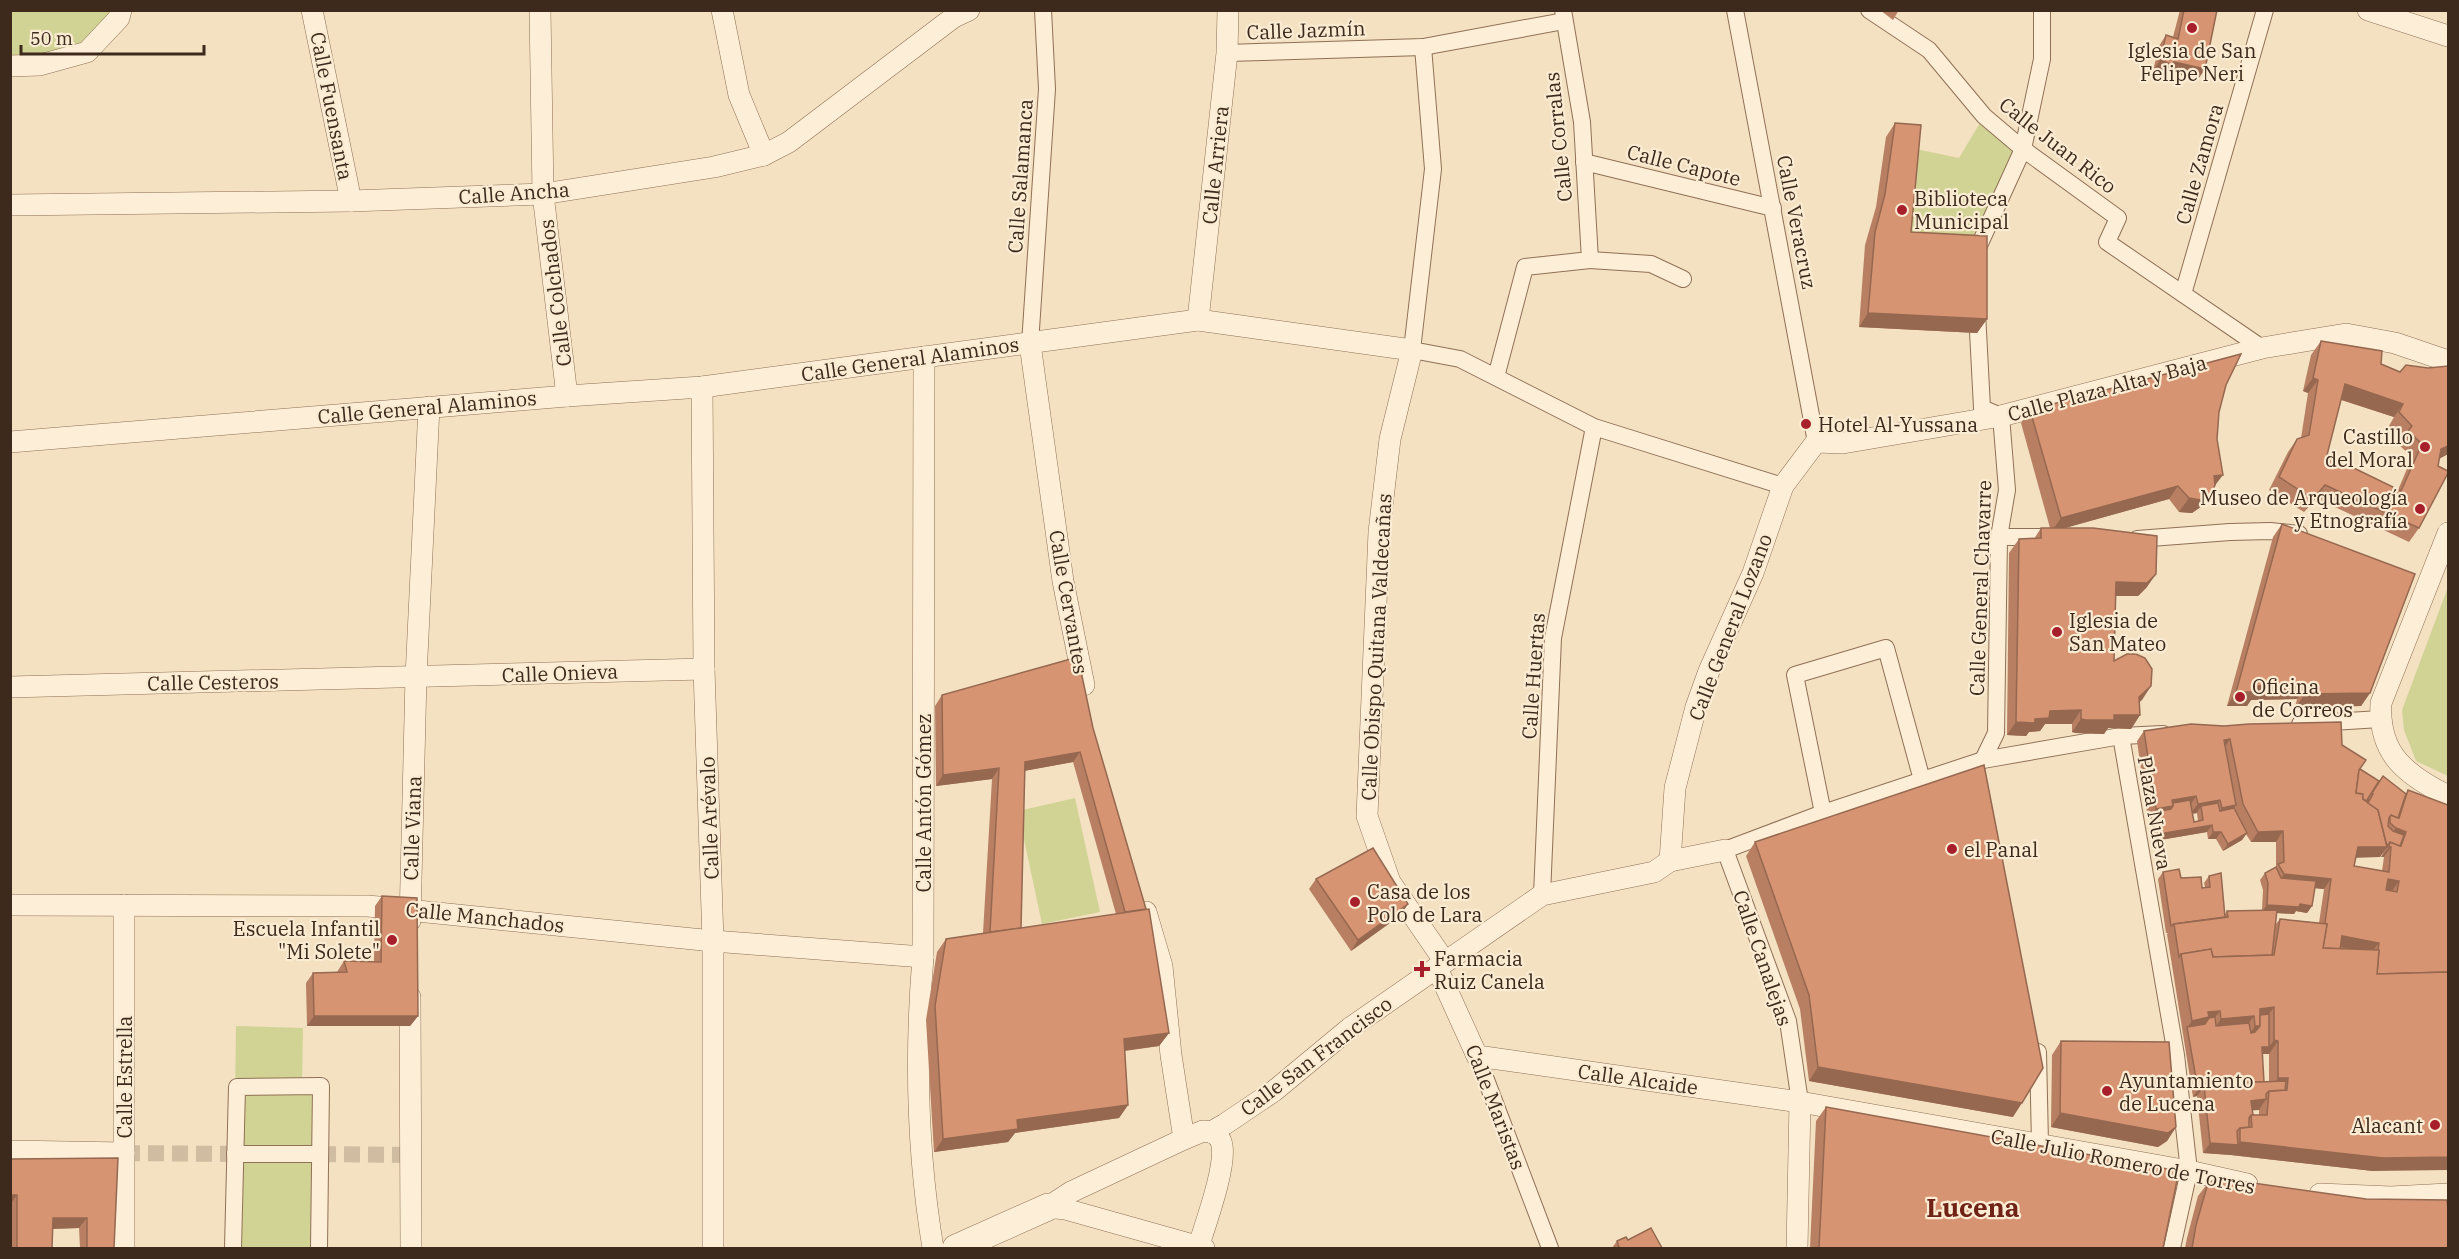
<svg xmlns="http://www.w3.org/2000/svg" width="2459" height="1259" font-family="'IBM Plex Serif',serif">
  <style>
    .green { fill: #d1d394 }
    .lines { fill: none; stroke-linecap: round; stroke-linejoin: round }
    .pedestrian-tunnel { stroke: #cfbca1; stroke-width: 16; stroke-dasharray: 16 8; stroke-linecap: butt }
    .pedestrian-casing { stroke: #907056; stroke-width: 18 }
    .minor-casing { stroke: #907056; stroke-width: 22 }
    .tertiary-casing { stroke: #907056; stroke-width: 28 }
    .pedestrian { stroke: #fdeed7; stroke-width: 16 }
    .minor { stroke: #fdeed7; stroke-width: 21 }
    .tertiary { stroke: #fdeed7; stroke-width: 27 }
    .wall { fill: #b87f63; fill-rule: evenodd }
    .shaded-wall { fill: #966850 }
    .building { fill: #d69473; stroke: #966850; stroke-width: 1.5; fill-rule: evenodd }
    .poi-dot { fill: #a71f2b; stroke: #faebd3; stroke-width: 2 }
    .labels { text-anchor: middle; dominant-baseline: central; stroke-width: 4.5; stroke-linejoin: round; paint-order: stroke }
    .street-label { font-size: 20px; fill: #3e2a1c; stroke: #faebd3 }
    .poi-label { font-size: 20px; fill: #3e2a1c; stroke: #faebd3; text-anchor: start }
    .district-label { font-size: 26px; font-weight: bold; fill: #702216; stroke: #faebd3 }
  </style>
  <rect width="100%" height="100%" fill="#f3e1c2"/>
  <g class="green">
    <polygon points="10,11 121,11 87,52 11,66"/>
    <polygon points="1984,116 2023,149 1977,250 1902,245 1911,148 1959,158"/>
    <polygon points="2448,587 2448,776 2416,761 2404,730 2402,710"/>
    <polygon points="1075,798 1100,912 1042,924 1018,811"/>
    <polygon points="236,1026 303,1028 302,1086 321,1086 319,1248 233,1248"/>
  </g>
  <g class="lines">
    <g class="pedestrian-tunnel">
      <polyline points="124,1153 235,1154"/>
      <polyline points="320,1154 411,1155"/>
    </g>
    <defs>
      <g id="pedestrian">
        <polyline points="1735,10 1816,442"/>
        <polyline points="1869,10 1929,50 1984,116 2023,149 2118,218 2107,242 2262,348"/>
        <polyline points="1423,47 1433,169 1412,350 1460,359 1594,427 1783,486"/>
        <polyline points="1227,53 1423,47 1564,21"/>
        <polyline points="1584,162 1773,208"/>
        <polyline points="1977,256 1977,250 2023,149 2042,59 2042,10"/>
        <polyline points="1590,260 1651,264 1683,279"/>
        <polyline points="2183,294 2265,10"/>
        <polyline points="1977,312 1982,408 2001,416 2007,490 1999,537 1996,733 1983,760"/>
        <polyline points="1030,344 1047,89 1043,10"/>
        <polyline points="1496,377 1525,267 1590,260 1582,122 1563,10"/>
        <polyline points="1999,537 2057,537"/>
        <polyline points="2137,539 2230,532 2270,531 2299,534"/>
        <polyline points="2300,724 2380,719"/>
        <polyline points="2121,736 2176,1055 2189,1171 2172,1248"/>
        <polyline points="1823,813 1795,675 1886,648 1922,780"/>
        <polyline points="1542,895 1553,638 1594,427"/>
        <polyline points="2038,1052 2040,1144"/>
        <polyline points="1477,1056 1550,1248"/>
        <polyline points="1800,1102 1788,1021 1725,850 1823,813 1983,760 2121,736 2163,734"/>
        <polyline points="235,1154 320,1154"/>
        <polyline points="233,1248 237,1087 321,1086 319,1248"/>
      </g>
      <g id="minor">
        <polyline points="312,10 351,201"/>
        <polyline points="540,10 543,194 567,396"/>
        <polyline points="722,10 739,95 764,155"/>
        <polyline points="2368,10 2448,36"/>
        <polyline points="10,66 40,65 87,52 119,18 121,10"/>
        <polyline points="10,205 351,201 543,194 714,167 764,155 789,142 954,17 969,10"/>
        <polyline points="1198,320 1227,53 1228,10"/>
        <polyline points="1030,344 1063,581 1084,685"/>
        <path d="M924,357L923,957C915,1054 917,1152 933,1248"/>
        <polyline points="702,387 704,669 713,941 713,1248"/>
        <polyline points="10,442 567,396 702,387 1198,320 1412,350 1390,439 1379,532 1367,816 1390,882 1445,962"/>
        <path d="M2448,533L2381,703C2378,754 2406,775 2448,796"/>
        <polyline points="10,687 704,669"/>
        <polyline points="1670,861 1675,788 1696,707 1709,671 1753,573 1783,486 1816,442 1843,443 2001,416 2262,348 2346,334 2395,343 2448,361"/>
        <polyline points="1670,861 1725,850"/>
        <polyline points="10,905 368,906 713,941 923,957"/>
        <polyline points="1146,912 1162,966 1171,1055 1184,1139"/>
        <polyline points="410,921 416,677 429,407"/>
        <polyline points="1437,968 1477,1056 1800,1102 2189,1171 2247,1184"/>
        <polyline points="410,997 411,1248"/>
        <polyline points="10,1151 124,1153"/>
        <polyline points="2320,1194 2391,1197 2448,1194"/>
        <polyline points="1048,1207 1071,1192 1184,1139 1203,1131 1211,1132 1225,1124 1274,1091 1350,1028 1542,895 1654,872 1670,861"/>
        <polyline points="1048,1207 1065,1209 1204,1248"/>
        <polyline points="124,1248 124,905"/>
        <path d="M1198,1248C1205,1225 1226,1168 1222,1146C1221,1138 1217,1135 1211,1132"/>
        <polyline points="1797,1248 1800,1102"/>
      </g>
      <polyline id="tertiary" points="956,1248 1048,1207"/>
    </defs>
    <use href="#pedestrian" class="pedestrian-casing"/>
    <use href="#minor" class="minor-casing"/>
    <use href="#tertiary" class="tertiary-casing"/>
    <use href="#pedestrian" class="pedestrian"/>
    <use href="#minor" class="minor"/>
    <use href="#tertiary" class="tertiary"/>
  </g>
  <g class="wall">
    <polygon points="1880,10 1899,10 1893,20"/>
    <polygon points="2180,10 2217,10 2205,69 2198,79 2168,72 2165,76 2153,71 2159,46 2166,35 2173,37"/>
    <polygon points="1895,123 1911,232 1987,319 1977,333 1859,327 1865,245 1876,207 1886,137"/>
    <path d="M2321,341L2381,364L2400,372L2448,366V454L2439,459L2419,528L2409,542L2316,498L2304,512L2269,490L2288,452L2297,439L2301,438L2308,393L2303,391L2311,355ZM2341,400L2394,417L2389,426L2402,439L2398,444L2412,457L2398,490L2327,455Z"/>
    <polygon points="2226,385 2219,412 2213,488 2202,506 2192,513 2179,512 2169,499 2064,528 2147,587 2138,596 2116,596 2114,661 2151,686 2140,701 2140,715 2131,729 2108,728 2104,734 2076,733 2072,732 2072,724 2045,724 2040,731 2029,732 2026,736 2007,735 2009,553 2019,539 2034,539 2041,528 2050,528 2021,423 2030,410"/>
    <polygon points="2282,524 2370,693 2361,706 2295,708 2297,699 2251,700 2247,706 2227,706 2273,537"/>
    <path d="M942,695L1093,728L1169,1033L1159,1046L1125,1051L1128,1105L1119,1118L1015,1133L1008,1142L934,1152L926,1020L937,952L946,939L983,933L992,779L936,786L935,706ZM1073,762L1116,914L1021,928L1024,771Z"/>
    <path d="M2144,731L2342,745L2359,770L2379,781L2406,794L2408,790L2448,805L2373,1171L2231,1155L2203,1153L2197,1096L2193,1097L2167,934L2168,933H2166L2158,879L2163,872L2181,878L2202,888L2205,887L2204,883L2209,876L2225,914L2227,911L2262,910L2263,890L2260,880L2265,873L2276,867V842H2251L2246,834L2242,840L2223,851L2216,839H2208L2207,832L2154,841L2151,819H2148L2137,741ZM2197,813L2198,821L2194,822L2192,814ZM2382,853H2383L2381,857H2384L2382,871L2354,866L2356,857H2380ZM2315,888L2324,889L2319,923L2280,919L2275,925L2277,913L2294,914L2296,911L2307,913L2312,906ZM2262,1054H2269V1081L2264,1082ZM2259,1109V1115H2253L2252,1110Z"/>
    <polygon points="1755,842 2013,1117 1809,1081 1800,1009 1746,856"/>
    <polygon points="1316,879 1401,915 1351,951 1309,889"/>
    <polygon points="382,896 418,1016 410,1026 307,1026 306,983 313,973 337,972 344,961 374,962 375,906"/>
    <polygon points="2061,1041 2176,1127 2167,1141 2158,1147 2051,1127 2052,1055"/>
    <polygon points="1826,1107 2163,1248 1810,1248 1816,1121"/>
    <polygon points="118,1158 114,1248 80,1248 79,1228 53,1229 52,1248 10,1248 10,1159"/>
    <polygon points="2208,1183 2366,1199 2448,1206 2448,1248 2185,1248 2187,1238 2198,1196"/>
    <polygon points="1628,1240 1662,1248 1612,1248 1617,1241"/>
  </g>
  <g class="shaded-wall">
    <polygon points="2160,60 2174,62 2205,69 2198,79 2168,72 2165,76 2153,71"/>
    <polygon points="1868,313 1987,319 1977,333 1859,327"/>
    <polygon points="2313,378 2318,380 2308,393 2303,391"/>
    <polygon points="2345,384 2403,404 2394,417 2336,398"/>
    <polygon points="2448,446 2448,454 2431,463 2441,449"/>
    <polygon points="2223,475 2213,488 2214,476"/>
    <polygon points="2325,485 2316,498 2304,512 2313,499"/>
    <polygon points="2178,486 2169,499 2051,532 2061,518"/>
    <polygon points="2212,492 2202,506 2192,513 2179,512 2189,498"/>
    <polygon points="2156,574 2147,587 2138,596 2106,596 2116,582"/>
    <polygon points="2151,686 2142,700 2130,710 2139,697"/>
    <polygon points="2258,686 2306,686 2297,699 2251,700 2247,706 2227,706 2236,692"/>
    <polygon points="2370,693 2361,706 2295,708 2305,694"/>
    <polygon points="2081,710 2072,724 2045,724 2040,731 2029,732 2026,736 2007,735 2016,722 2035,719 2050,711"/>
    <polygon points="2114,715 2140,715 2131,729 2108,728 2104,734 2076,733 2072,732 2081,719"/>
    <polygon points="2230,739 2223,750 2224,740"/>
    <polygon points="1080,752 1073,762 1018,772 1025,762"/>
    <polygon points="999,768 992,779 936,786 943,775"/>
    <polygon points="2196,796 2189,807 2155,812 2151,819 2148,819 2156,809 2172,800"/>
    <polygon points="2220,800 2213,810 2201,806 2197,813 2190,814 2198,804"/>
    <polygon points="2236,805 2229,815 2215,818 2222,808"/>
    <polygon points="2212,825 2207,832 2154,841 2159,834"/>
    <polygon points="2396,828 2406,832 2399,842 2388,838"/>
    <polygon points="2283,831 2276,842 2251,842 2258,832"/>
    <polygon points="2213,832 2221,832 2216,839 2208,839"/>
    <polygon points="2247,833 2242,840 2223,851 2228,844"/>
    <polygon points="2388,846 2380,857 2351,858 2358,847"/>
    <polygon points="2389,847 2391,847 2384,857 2381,857"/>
    <polygon points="2284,874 2331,879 2324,889 2276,885"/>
    <polygon points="2388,879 2399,881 2392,891 2381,889"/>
    <polygon points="1408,904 1401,915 1351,951 1358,940"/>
    <polygon points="2300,904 2312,906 2307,913 2296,911 2294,914 2262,912 2267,905"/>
    <polygon points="2342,936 2379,943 2371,953 2335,946"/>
    <polygon points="2274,1007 2264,1021 2255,1022 2260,1009"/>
    <polygon points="2220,1011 2210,1024 2187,1027 2182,1034 2192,1021 2208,1012"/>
    <polygon points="314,1016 418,1016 410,1026 307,1026"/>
    <polygon points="2254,1016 2244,1030 2211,1033 2221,1019"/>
    <polygon points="2255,1026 2260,1026 2250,1039 2246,1040"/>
    <polygon points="1169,1033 1159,1046 1114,1052 1124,1039"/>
    <polygon points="2274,1040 2278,1041 2269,1054 2257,1054 2262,1047 2269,1047"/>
    <polygon points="1818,1067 2022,1103 2013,1117 1809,1081"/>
    <polygon points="2278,1078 2288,1078 2279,1091 2269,1091"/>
    <polygon points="2202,1089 2197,1096 2193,1097 2198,1090"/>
    <polygon points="2266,1099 2259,1110 2244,1111 2251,1101"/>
    <polygon points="1128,1105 1119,1118 1015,1133 1008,1142 934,1152 943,1139 1017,1120"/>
    <polygon points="2060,1113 2176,1127 2167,1141 2158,1147 2051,1127"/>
    <polygon points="2240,1142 2448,1157 2448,1170 2373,1171 2231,1155 2203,1153 2210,1143 2238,1145"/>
    <polygon points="10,1195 17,1195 10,1205"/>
    <polygon points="53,1218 87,1218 79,1228 46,1229"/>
  </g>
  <g class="building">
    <polygon points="2184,10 2217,10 2205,69 2174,62 2173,65 2160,60 2166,35 2178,39"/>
    <polygon points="1895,123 1921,125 1911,232 1987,236 1987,319 1868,313 1875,232 1885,194"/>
    <path d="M2321,341L2382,351L2381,364L2400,372L2406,365L2428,368L2448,366V446L2441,449L2438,466L2448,471V473L2419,528L2325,485L2313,499L2279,477L2297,439L2309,435L2318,380L2313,378ZM2345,384L2403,404L2399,412L2412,426L2408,431L2422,444L2401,491L2327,455Z"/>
    <polygon points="2241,354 2226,385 2219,412 2217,439 2223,475 2214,476 2215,485 2212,492 2201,500 2189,498 2178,486 2061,518 2030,410"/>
    <polygon points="2282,524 2415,574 2370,693 2305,694 2306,686 2258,686 2256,692 2236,692"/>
    <polygon points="2041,528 2093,528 2157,536 2156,574 2147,583 2116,582 2114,661 2127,654 2136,654 2145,658 2152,669 2151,686 2139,697 2140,715 2114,715 2114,720 2086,720 2081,719 2081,710 2050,711 2049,718 2035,719 2035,723 2016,722 2019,539 2041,538"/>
    <polygon points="1078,657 1093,728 1146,909 1125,912 1080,752 1025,762 1021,928 990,932 999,768 943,775 942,695"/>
    <path d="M2341,722L2342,745L2366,760L2359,770L2356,793L2363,794V799L2378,810L2387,847H2358L2354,866L2389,872L2391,847H2389L2390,842L2401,846L2406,832L2396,828L2390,823V817L2391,815L2399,818L2408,790L2448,805V972L2377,974L2379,950H2378L2379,943L2342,936L2340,949L2323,948L2327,924L2325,923L2331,879L2284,874L2278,864L2284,862L2283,831L2258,832L2243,804L2230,739L2224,740L2236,805L2222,808L2220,800L2198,804L2196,796L2172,800L2173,806L2156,809L2144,731L2191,724L2224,726L2249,724ZM2388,879L2399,881L2397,892L2386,890Z"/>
    <polygon points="1984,765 2043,1068 2022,1103 1818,1067 1809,995 1755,842"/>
    <polygon points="2360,769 2379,781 2367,800 2369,800 2368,802 2363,799 2363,794 2356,793 2359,770"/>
    <polygon points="2383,776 2406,794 2398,818 2391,815 2389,818 2388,826 2393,831 2404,835 2400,846 2390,842 2387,846 2378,810 2368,803 2373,794 2372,793"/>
    <polygon points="2190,800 2194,822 2203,820 2201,806 2218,803 2220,811 2234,808 2247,833 2228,844 2221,832 2213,832 2212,825 2159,834 2155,812 2171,809 2173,806 2173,803"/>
    <polygon points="1373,848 1408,904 1358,940 1316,879"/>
    <polygon points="2276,867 2281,878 2316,881 2312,906 2300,904 2299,907 2267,905 2268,883 2265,873"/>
    <polygon points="2179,869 2181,878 2201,877 2202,888 2210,887 2209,876 2221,873 2225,917 2174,924 2171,926 2163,872"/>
    <polygon points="382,896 417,898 418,1016 314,1016 313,973 347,972 344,961 381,962"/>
    <polygon points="1149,909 1169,1033 1124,1039 1128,1105 1017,1120 1018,1129 943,1139 935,1006 946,939"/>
    <polygon points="2277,910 2272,955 2213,957 2211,949 2181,954 2179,957 2174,924 2228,917 2227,911"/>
    <polygon points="2280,919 2327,924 2323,948 2379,950 2377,974 2448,972 2448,1157 2383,1158 2240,1142 2240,1128 2252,1127 2251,1115 2267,1115 2269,1091 2287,1090 2288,1078 2278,1078 2278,1041 2274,1040 2274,1007 2260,1009 2260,1026 2255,1026 2254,1016 2221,1019 2220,1011 2208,1012 2209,1017 2192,1021 2181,954 2211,949 2213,957 2274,955"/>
    <polygon points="2269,1014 2269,1047 2262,1047 2264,1082 2205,1084 2202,1089 2198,1090 2187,1027 2205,1024 2209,1018 2215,1017 2216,1026 2249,1023 2251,1033 2255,1032 2260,1026 2260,1015"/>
    <polygon points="2061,1041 2169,1042 2176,1127 2168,1133 2060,1113"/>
    <polygon points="2286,1081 2285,1090 2269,1091 2266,1094 2266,1099 2251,1101 2253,1115 2251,1115 2249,1118 2249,1127 2240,1128 2237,1131 2238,1145 2210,1143 2204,1086 2205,1084"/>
    <polygon points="1826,1107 2179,1171 2163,1248 1819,1248"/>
    <polygon points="118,1158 114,1248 87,1248 87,1218 53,1218 52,1248 17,1248 17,1195 10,1195 10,1159"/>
    <polygon points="2218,1178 2366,1199 2447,1200 2448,1210 2448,1248 2192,1248 2196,1225 2208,1183"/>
    <polygon points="1651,1228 1662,1248 1617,1248 1619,1247 1617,1241 1626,1237 1628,1240"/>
  </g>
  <g class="poi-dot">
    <circle cx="2192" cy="28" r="6"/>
    <circle cx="1902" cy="210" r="6"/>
    <circle cx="1806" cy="424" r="6"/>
    <circle cx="2425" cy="447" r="6"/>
    <circle cx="2420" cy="509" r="6"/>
    <circle cx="2057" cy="632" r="6"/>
    <circle cx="2240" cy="697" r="6"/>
    <circle cx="1952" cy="849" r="6"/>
    <circle cx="1355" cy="902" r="6"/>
    <circle cx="392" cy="940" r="6"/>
    <path d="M1419 960h6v6h6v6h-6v6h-6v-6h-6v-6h6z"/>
    <circle cx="2107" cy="1091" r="6"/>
    <circle cx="2435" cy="1125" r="6"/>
  </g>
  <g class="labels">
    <g class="street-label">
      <text transform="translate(1306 30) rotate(-2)">Calle Jazmín</text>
      <text transform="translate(332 106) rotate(79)">Calle Fuensanta</text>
      <text transform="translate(1558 137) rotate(-96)">Calle Corralas</text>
      <text transform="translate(2058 145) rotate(38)">Calle Juan Rico</text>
      <text transform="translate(2199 164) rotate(-74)">Calle Zamora</text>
      <text transform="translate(1215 165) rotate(-84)">Calle Arriera</text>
      <text transform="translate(1684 165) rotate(14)">Calle Capote</text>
      <text transform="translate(1020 176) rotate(-86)">Calle Salamanca</text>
      <text transform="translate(514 193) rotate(-4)">Calle Ancha</text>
      <text transform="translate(1797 222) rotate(79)">Calle Veracruz</text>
      <text transform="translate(555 293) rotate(-97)">Calle Colchados</text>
      <text transform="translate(910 359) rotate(-8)">Calle General Alaminos</text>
      <text transform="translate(2107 388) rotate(-15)">Calle Plaza Alta y Baja</text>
      <text transform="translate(427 407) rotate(-5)">Calle General Alaminos</text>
      <text transform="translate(1980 588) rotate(-88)">Calle General Chavarre</text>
      <text transform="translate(1069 602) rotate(80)">Calle Cervantes</text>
      <text transform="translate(1730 627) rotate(-69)">Calle General Lozano</text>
      <text transform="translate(1376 647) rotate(-87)">Calle Obispo Quitana Valdecañas</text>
      <text transform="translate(560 673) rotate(-2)">Calle Onieva</text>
      <text transform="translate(1533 676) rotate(-86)">Calle Huertas</text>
      <text transform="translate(213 682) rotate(-1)">Calle Cesteros</text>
      <text transform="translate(923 803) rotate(-90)">Calle Antón Gómez</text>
      <text transform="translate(2155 813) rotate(80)">Plaza Nueva</text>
      <text transform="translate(709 818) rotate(-92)">Calle Arévalo</text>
      <text transform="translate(412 828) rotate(-88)">Calle Viana</text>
      <text transform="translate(485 917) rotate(6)">Calle Manchados</text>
      <text transform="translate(1763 958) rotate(71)">Calle Canalejas</text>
      <text transform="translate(1316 1056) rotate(-37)">Calle San Francisco</text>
      <text transform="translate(124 1077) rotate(-90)">Calle Estrella</text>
      <text transform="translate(1638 1079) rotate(8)">Calle Alcaide</text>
      <text transform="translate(1496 1107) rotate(69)">Calle Maristas</text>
      <text transform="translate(2123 1161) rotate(11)">Calle Julio Romero de Torres</text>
    </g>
    <g class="poi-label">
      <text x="2192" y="50" text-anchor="middle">Iglesia de San<tspan x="2192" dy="23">Felipe Neri</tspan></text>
      <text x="1914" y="198">Biblioteca<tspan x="1914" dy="23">Municipal</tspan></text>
      <text x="1818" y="424">Hotel Al-Yussana</text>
      <text x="2413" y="436" text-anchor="end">Castillo<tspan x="2413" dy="23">del Moral</tspan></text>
      <text x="2408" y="497" text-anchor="end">Museo de Arqueología<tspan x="2408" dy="23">y Etnografía</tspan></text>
      <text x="2069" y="620">Iglesia de<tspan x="2069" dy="23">San Mateo</tspan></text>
      <text x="2252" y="686">Oficina<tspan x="2252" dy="23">de Correos</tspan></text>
      <text x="1964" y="849">el Panal</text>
      <text x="1367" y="891">Casa de los<tspan x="1367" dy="23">Polo de Lara</tspan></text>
      <text x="380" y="928" text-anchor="end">Escuela Infantil<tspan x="380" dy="23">"Mi Solete"</tspan></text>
      <text x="1434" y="958">Farmacia<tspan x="1434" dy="23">Ruiz Canela</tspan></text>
      <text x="2119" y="1080">Ayuntamiento<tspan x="2119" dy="23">de Lucena</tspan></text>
      <text x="2423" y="1125" text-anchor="end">Alacant</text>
    </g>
    <g class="district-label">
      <text x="1973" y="1207">Lucena</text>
    </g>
  </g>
  <rect width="2459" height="1259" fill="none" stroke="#3e2a1c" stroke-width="24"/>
  <path d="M21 45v9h183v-9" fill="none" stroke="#3e2a1c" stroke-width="3"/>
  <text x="30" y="45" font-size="18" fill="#3e2a1c" stroke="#faebd3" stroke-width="4.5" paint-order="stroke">50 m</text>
</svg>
